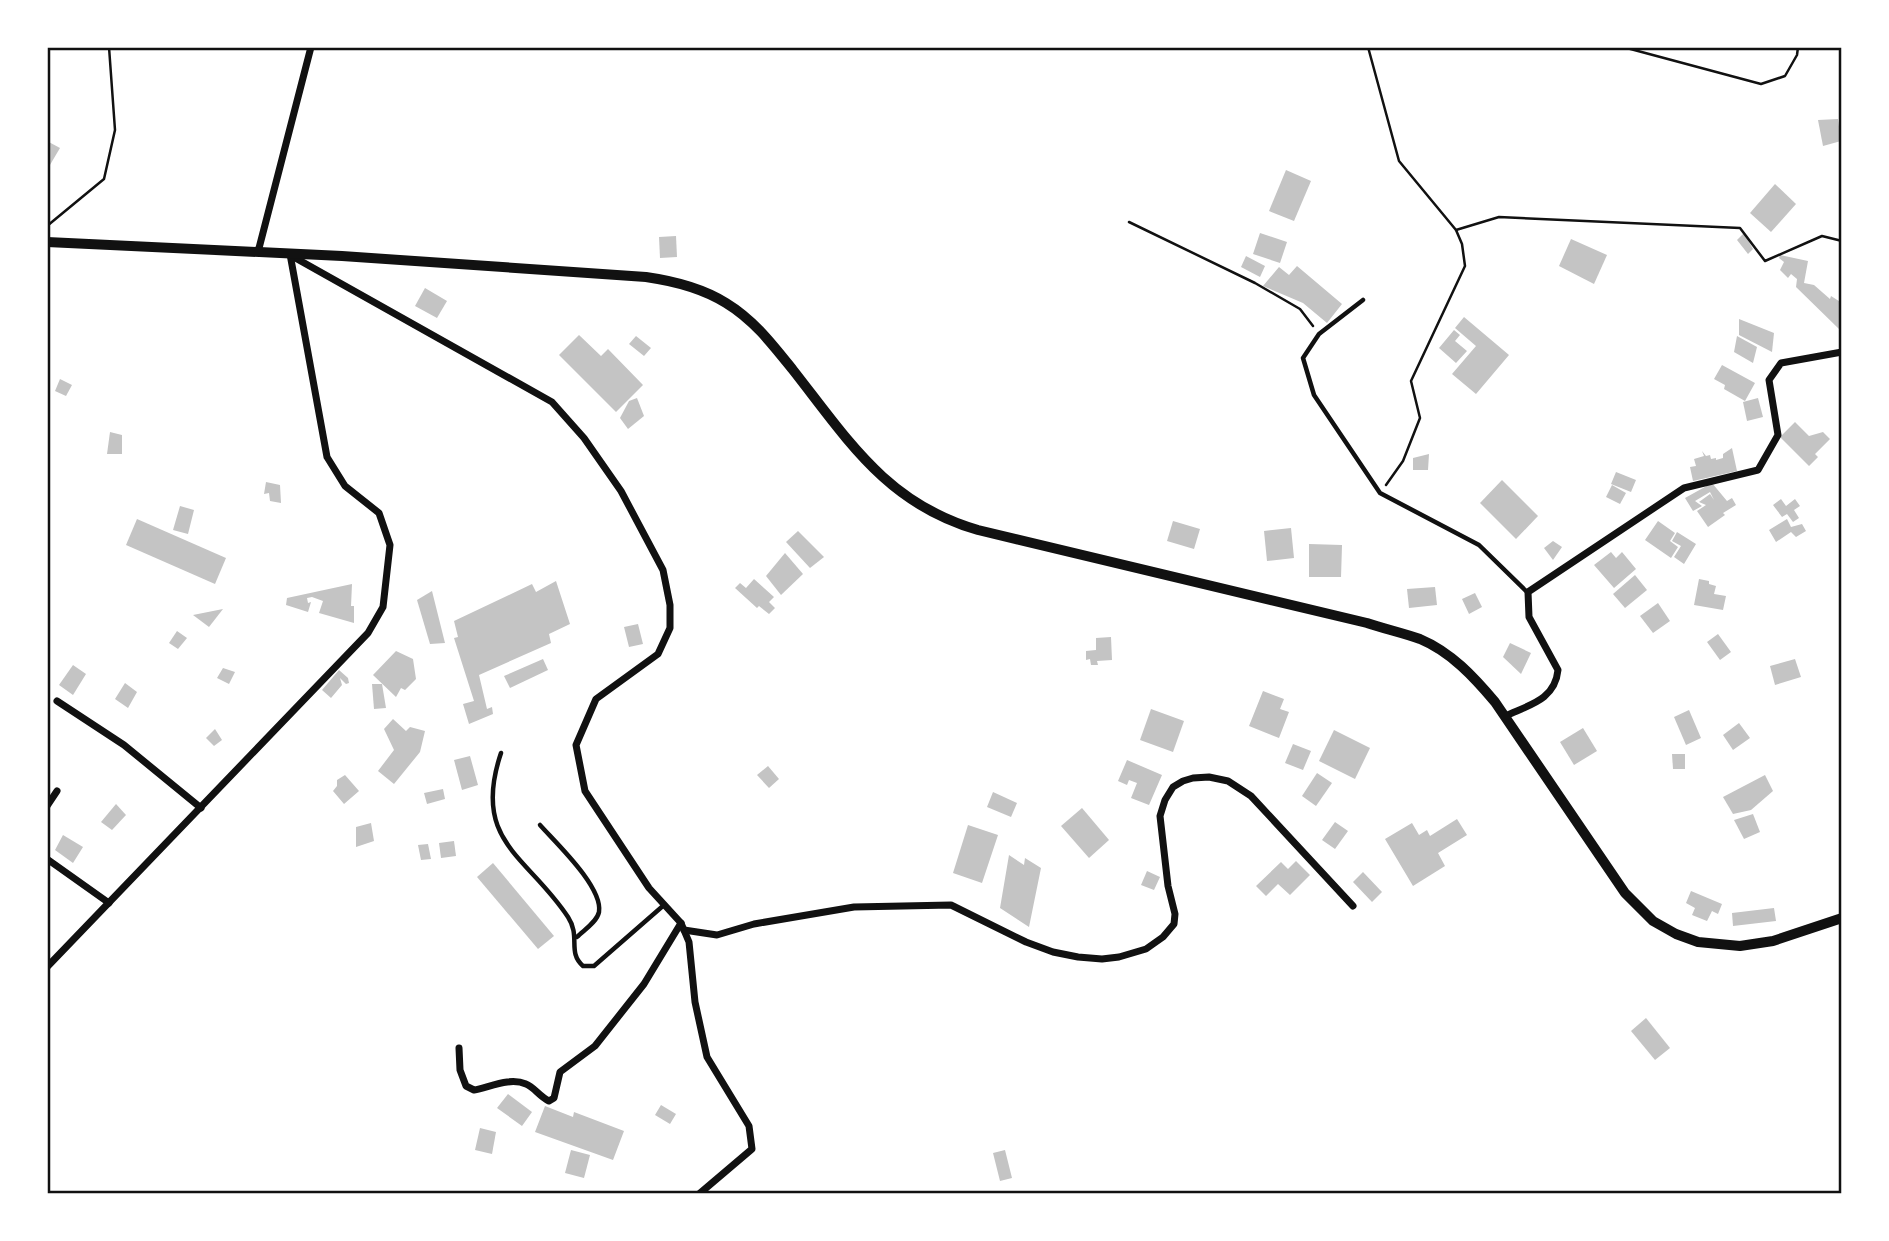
<svg xmlns="http://www.w3.org/2000/svg" width="1889" height="1241" font-family="'Fira Sans Condensed',sans-serif">
  <style>
    .building { fill: #c4c4c4 }
    .lines { fill: none; stroke-linecap: round; stroke-linejoin: round }
    .path { stroke: #111; stroke-width: 2.5 }
    .service { stroke: #111; stroke-width: 4.5 }
    .minor { stroke: #111; stroke-width: 7 }
    .tertiary { stroke: #111; stroke-width: 10 }
    .neatline { fill: none; stroke: #111; stroke-width: 2.5 }
  </style>
  <rect width="100%" height="100%" fill="#fff"/>
  <g class="building">
    <polygon points="1838,119 1841,141 1823,146 1818,120"/>
    <polygon points="47,141 60,148 47,170"/>
    <polygon points="1286,170 1311,181 1294,221 1269,211"/>
    <polygon points="1775,184 1796,204 1771,232 1750,213"/>
    <polygon points="1260,233 1287,242 1280,263 1253,254"/>
    <polygon points="1744,233 1753,249 1748,254 1737,240"/>
    <polygon points="676,236 677,257 660,258 659,237"/>
    <polygon points="1571,239 1607,255 1594,284 1559,266"/>
    <polygon points="1780,255 1808,261 1804,283 1814,285 1830,299 1831,296 1842,303 1842,328 1839,329 1796,287 1797,279 1791,274 1788,278 1780,270 1784,262 1779,258"/>
    <polygon points="1246,256 1265,266 1260,277 1241,267"/>
    <polygon points="1297,266 1342,304 1327,323 1303,303 1263,286 1279,267 1289,275"/>
    <polygon points="425,288 447,301 437,318 415,306"/>
    <polygon points="1464,317 1509,355 1476,394 1452,374 1476,346 1455,328"/>
    <polygon points="1739,319 1774,333 1772,352 1739,335"/>
    <polygon points="1454,330 1460,335 1455,341 1467,351 1456,363 1439,348"/>
    <polygon points="579,335 601,356 608,349 643,385 616,412 559,355"/>
    <polygon points="636,336 651,348 644,356 629,344"/>
    <polygon points="1737,336 1757,347 1753,363 1734,352"/>
    <polygon points="1722,365 1755,383 1745,401 1724,389 1725,385 1714,379"/>
    <polygon points="60,379 72,385 66,396 55,391"/>
    <polygon points="637,398 644,416 628,429 620,418 629,401"/>
    <polygon points="1758,398 1763,417 1747,421 1743,402"/>
    <polygon points="1795,422 1809,436 1823,432 1830,439 1815,454 1818,457 1809,466 1780,437"/>
    <polygon points="110,432 122,435 122,454 107,454"/>
    <polygon points="1732,448 1737,471 1693,481 1690,467 1696,466 1694,459 1704,456 1702,451 1706,456 1710,455 1711,459 1716,458 1716,460 1723,458 1723,454"/>
    <polygon points="1429,454 1428,470 1413,470 1413,458"/>
    <polygon points="1616,472 1636,480 1631,492 1611,484"/>
    <polygon points="1502,480 1538,516 1516,539 1480,503"/>
    <polygon points="266,482 280,485 281,503 270,501 269,493 264,494"/>
    <polygon points="1712,483 1727,501 1732,498 1736,505 1723,513 1725,515 1708,527 1697,511 1706,505 1699,502 1710,494 1714,500 1710,492 1695,501 1702,506 1693,511 1685,498"/>
    <polygon points="1612,485 1626,493 1620,504 1606,497"/>
    <polygon points="1781,499 1786,506 1795,499 1800,506 1794,510 1799,518 1793,522 1787,514 1782,517 1773,505"/>
    <polygon points="180,506 194,510 188,534 173,530"/>
    <polygon points="137,519 226,558 215,584 126,545"/>
    <polygon points="1787,519 1791,527 1802,524 1806,531 1796,537 1791,532 1776,542 1769,530"/>
    <polygon points="1173,521 1200,529 1194,549 1167,541"/>
    <polygon points="1658,521 1675,533 1670,541 1678,547 1671,558 1645,540"/>
    <polygon points="1291,528 1294,558 1267,561 1264,531"/>
    <polygon points="798,531 824,557 810,568 786,542"/>
    <polygon points="1677,532 1696,544 1684,564 1674,557 1681,546 1672,541"/>
    <polygon points="1553,541 1562,547 1553,560 1544,548"/>
    <polygon points="1309,544 1342,545 1341,577 1309,577"/>
    <polygon points="1611,552 1616,558 1622,552 1636,569 1614,588 1594,565"/>
    <polygon points="785,553 803,574 781,595 766,576"/>
    <polygon points="1635,575 1647,590 1625,608 1613,594"/>
    <polygon points="754,579 774,597 769,602 775,608 769,614 759,606 757,608 735,588 740,583 746,588"/>
    <polygon points="1699,579 1709,581 1709,584 1716,586 1714,594 1726,596 1723,610 1694,605"/>
    <polygon points="556,581 570,624 549,634 551,643 479,675 487,709 492,707 493,714 469,724 463,704 474,701 454,638 458,637 454,621 532,584 536,592"/>
    <polygon points="352,584 351,606 354,606 354,623 319,613 323,601 312,597 307,598 308,603 311,602 308,612 286,605 287,598"/>
    <polygon points="1435,587 1437,605 1409,608 1407,589"/>
    <polygon points="432,591 445,643 430,644 417,600"/>
    <polygon points="1475,593 1482,607 1469,614 1462,599"/>
    <polygon points="1658,603 1670,621 1653,633 1640,616"/>
    <polygon points="223,609 209,627 193,615"/>
    <polygon points="638,624 643,644 629,647 624,627"/>
    <polygon points="177,631 187,638 178,649 169,643"/>
    <polygon points="1718,634 1731,652 1720,660 1707,642"/>
    <polygon points="1111,637 1112,660 1097,661 1098,665 1091,665 1090,659 1086,660 1086,651 1096,650 1096,638"/>
    <polygon points="1510,643 1531,653 1521,674 1503,657"/>
    <polygon points="396,651 413,659 416,679 405,690 401,688 396,697 373,675"/>
    <polygon points="543,659 548,670 510,688 504,676"/>
    <polygon points="1795,659 1801,677 1775,685 1770,666"/>
    <polygon points="73,665 86,674 73,695 59,685"/>
    <polygon points="223,668 235,672 229,684 217,678"/>
    <polygon points="339,670 348,678 349,683 346,684 340,678 342,685 331,698 322,690"/>
    <polygon points="125,683 137,692 128,708 115,699"/>
    <polygon points="372,684 382,684 386,708 374,709"/>
    <polygon points="1263,691 1284,699 1280,709 1289,712 1279,738 1249,726"/>
    <polygon points="1151,709 1184,721 1173,752 1140,740"/>
    <polygon points="1689,710 1701,738 1686,745 1674,717"/>
    <polygon points="393,719 406,731 410,727 425,731 420,752 394,784 378,771 394,750 384,729"/>
    <polygon points="1739,723 1750,738 1733,750 1723,735"/>
    <polygon points="1583,728 1597,751 1574,765 1560,742"/>
    <polygon points="215,729 222,740 214,746 206,738"/>
    <polygon points="1334,730 1370,748 1355,779 1319,761"/>
    <polygon points="1293,744 1311,751 1303,770 1285,763"/>
    <polygon points="1672,754 1685,754 1685,769 1673,769"/>
    <polygon points="470,756 478,785 462,790 454,760"/>
    <polygon points="1127,760 1162,775 1149,805 1131,798 1137,783 1129,780 1127,785 1118,781"/>
    <polygon points="768,766 779,779 769,788 757,775"/>
    <polygon points="1317,773 1332,783 1316,806 1302,796"/>
    <polygon points="345,775 359,791 344,804 333,791 337,786 337,780"/>
    <polygon points="1765,775 1773,791 1751,810 1733,814 1723,797"/>
    <polygon points="443,789 445,799 427,804 424,793"/>
    <polygon points="993,792 1017,803 1011,817 987,807"/>
    <polygon points="116,804 126,815 112,830 101,822"/>
    <polygon points="1082,808 1109,840 1089,858 1061,826"/>
    <polygon points="1753,814 1760,832 1744,839 1734,820"/>
    <polygon points="1457,819 1467,835 1438,853 1445,866 1413,886 1385,839 1412,823 1419,835 1427,830 1430,836"/>
    <polygon points="1335,822 1348,831 1335,849 1322,840"/>
    <polygon points="371,823 374,841 356,847 356,827"/>
    <polygon points="968,825 998,835 982,883 953,873"/>
    <polygon points="63,835 83,847 73,863 55,850"/>
    <polygon points="454,841 456,856 441,858 439,843"/>
    <polygon points="428,844 431,859 421,860 418,845"/>
    <polygon points="1009,855 1024,865 1025,858 1041,868 1029,927 1000,908"/>
    <polygon points="1296,861 1310,875 1290,895 1278,884 1266,896 1256,886 1281,862 1288,869"/>
    <polygon points="493,863 554,936 538,949 477,877"/>
    <polygon points="1147,871 1160,877 1154,890 1141,885"/>
    <polygon points="1363,872 1382,892 1372,902 1353,882"/>
    <polygon points="1691,891 1722,904 1718,914 1712,911 1707,921 1692,915 1695,908 1686,903"/>
    <polygon points="1774,908 1776,921 1733,926 1732,913"/>
    <polygon points="1646,1018 1670,1048 1655,1060 1631,1031"/>
    <polygon points="508,1094 532,1112 522,1126 497,1108"/>
    <polygon points="661,1105 676,1114 670,1124 655,1115"/>
    <polygon points="545,1106 573,1117 574,1112 624,1131 613,1160 535,1132"/>
    <polygon points="480,1128 496,1132 492,1154 475,1150"/>
    <polygon points="571,1150 590,1155 584,1178 565,1173"/>
    <polygon points="1005,1150 1012,1178 1000,1181 993,1153"/>
  </g>
  <g class="lines">
    <g class="path">
      <polyline points="1368,47 1399,161 1456,230 1462,244 1465,266 1411,381 1420,418 1403,461 1386,485"/>
      <polyline points="1623,47 1761,84 1785,76 1797,55 1798,47"/>
      <polyline points="1129,222 1255,283 1300,309 1313,326"/>
      <polyline points="47,226 104,179 115,130 109,47"/>
      <polyline points="1456,230 1499,217 1740,228 1765,261 1822,236 1842,241"/>
    </g>
    <g class="service">
      <polyline points="1363,300 1319,334 1303,358 1314,395 1380,493 1479,545 1527,592"/>
      <path d="M501,753C471,842 528,856 568,917C581,937 567,952 583,966H594L664,905"/>
      <path d="M540,825C556,843 603,887 599,912C597,922 584,930 577,937"/>
    </g>
    <g class="minor">
      <polyline points="258,252 311,47"/>
      <polyline points="290,255 552,402 584,438 621,491 663,570 670,605 670,628 658,654 596,699 576,745 585,791 649,888 681,923 689,942 695,1002 707,1057 749,1126 752,1149 699,1194"/>
      <polyline points="57,701 124,745 201,808"/>
      <path d="M1505,716C1529,705 1555,700 1558,670L1529,617L1528,592L1684,488L1758,470L1778,435L1769,380L1781,363L1842,352"/>
      <polyline points="47,806 57,791"/>
      <polyline points="47,859 109,903"/>
      <polyline points="684,930 717,935 754,924 854,907 951,905 1026,942 1053,952 1078,957 1102,959 1119,957 1146,949 1163,937 1174,924 1175,914 1168,886 1160,816 1165,800 1173,787 1183,781 1193,778 1209,777 1228,781 1251,796 1353,906"/>
      <polyline points="47,967 368,633 383,607 390,545 379,513 345,486 327,457 290,254"/>
      <path d="M459,1048L460,1070L466,1086L474,1090C490,1087 510,1077 526,1084C534,1087 539,1096 549,1101L554,1098L560,1072L595,1046L644,984L681,923"/>
    </g>
    <path class="tertiary" d="M47,242L342,256L646,277C674,281 702,288 726,303C754,320 773,345 793,370C848,440 887,504 978,530L1367,623C1385,629 1403,633 1420,639C1451,652 1474,677 1495,702L1625,893L1653,921L1676,934L1698,942L1740,946L1773,941L1842,918"/>
  </g>
  <rect width="1889" height="1241" fill="none" stroke="#ffffff" stroke-width="98"/>
  <rect x="49" y="49" width="1791" height="1143" class="neatline"/>
</svg>
